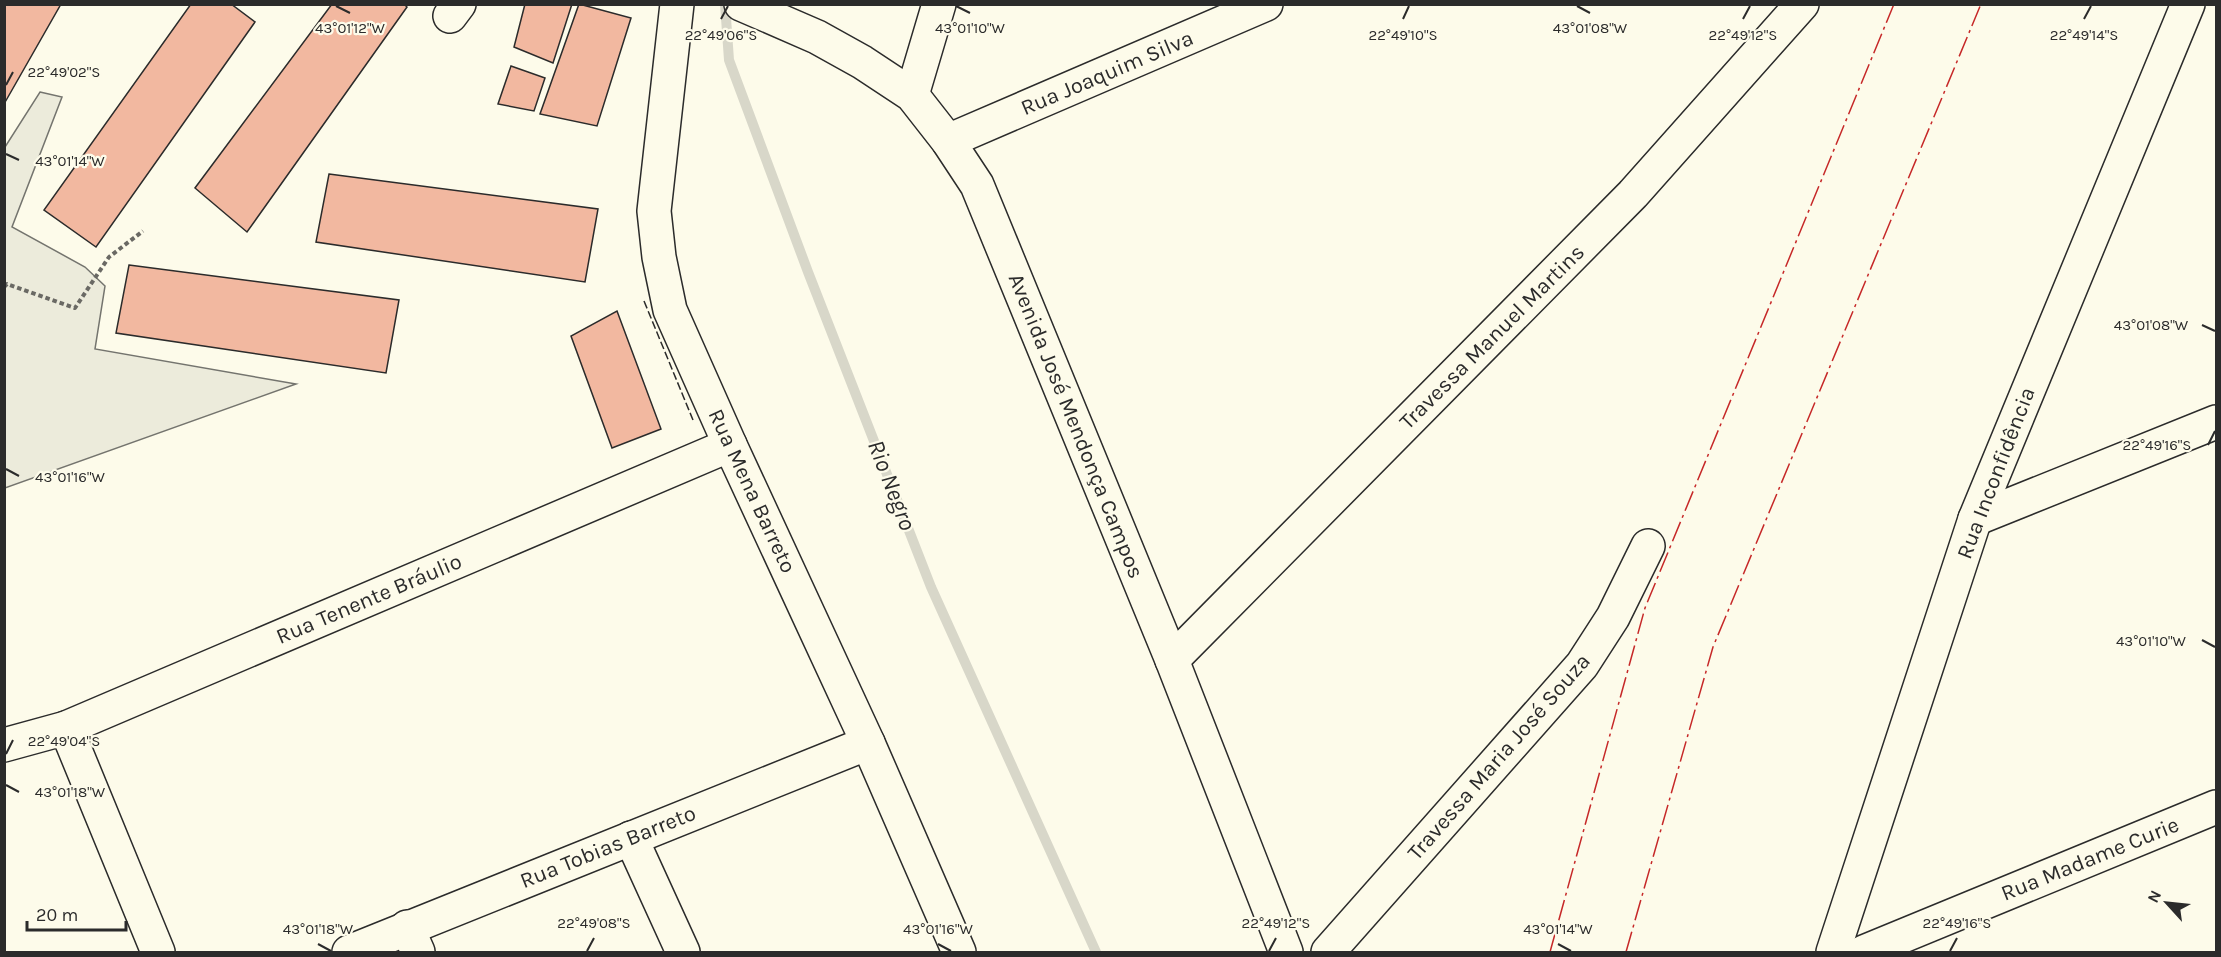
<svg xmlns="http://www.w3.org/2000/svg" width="2221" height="957" font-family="Karla,sans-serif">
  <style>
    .green { fill: #ecebdb; stroke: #74746e; stroke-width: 1.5 }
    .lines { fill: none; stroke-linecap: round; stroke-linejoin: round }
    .stream { stroke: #d8d7c9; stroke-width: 10 }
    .building { fill: #f2b8a0; stroke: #2b2b2b; stroke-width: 1.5 }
    .minor-casing { stroke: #2b2b2b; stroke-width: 36 }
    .major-casing { stroke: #2b2b2b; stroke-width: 36 }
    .path { stroke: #6a6964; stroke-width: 4; stroke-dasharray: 4.5 3; stroke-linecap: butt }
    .minor { stroke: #fdfbea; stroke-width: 33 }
    .major { stroke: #fdfbea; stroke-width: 33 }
    .fence { stroke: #2b2b2b; stroke-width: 1.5; stroke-dasharray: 8 3; stroke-linecap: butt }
    .power { stroke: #c62828; stroke-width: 1.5; stroke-dasharray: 21 4.5 3 4.5; stroke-linecap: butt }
    .ticks { fill: none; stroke: #2b2b2b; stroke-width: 2 }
    .labels { text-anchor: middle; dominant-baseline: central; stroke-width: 4.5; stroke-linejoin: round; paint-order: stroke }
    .street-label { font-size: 22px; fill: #2b2b2b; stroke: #fdfbea }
    .water-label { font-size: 24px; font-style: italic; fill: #2b2b2b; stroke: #fdfbea }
    .ticks-label { font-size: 15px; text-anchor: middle; fill: #2b2b2b; stroke: #fdfbea; stroke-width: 4.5; stroke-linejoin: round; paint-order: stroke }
  </style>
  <rect width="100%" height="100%" fill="#fdfbea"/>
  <polygon class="green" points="40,92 62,97 12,227 85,267 105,286 95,349 296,384 5,488 5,147"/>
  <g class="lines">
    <polyline class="stream" points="725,4 729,60 808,272 931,587 1096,952"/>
  </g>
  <g class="building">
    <polygon points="4,4 61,4 4,104"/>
    <polygon points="191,4 231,4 255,22 96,247 44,210"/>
    <polygon points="332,4 404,4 407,7 247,232 195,188"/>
    <polygon points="525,4 572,4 553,63 514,47"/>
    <polygon points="579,4 631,18 597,126 540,114"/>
    <polygon points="511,66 545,78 534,111 498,104"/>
    <polygon points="329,174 598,209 585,282 316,242"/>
    <polygon points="129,265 399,300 386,373 116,333"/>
    <polygon points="617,311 661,429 612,448 571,336"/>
  </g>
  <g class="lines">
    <defs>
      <g id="minor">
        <polyline points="677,4 654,211 659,257 670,310 730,445 868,743 959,952"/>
        <polyline points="450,16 459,4"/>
        <polyline points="912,95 939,4"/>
        <polyline points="948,141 1266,4"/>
        <polyline points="1975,519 2216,422"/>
        <polyline points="1172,660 1633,194 1802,4"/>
        <polyline points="66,728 158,952"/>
        <polyline points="4,745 66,728 730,445"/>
        <polyline points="631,838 683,952"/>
        <polyline points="407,927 418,952"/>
        <polyline points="349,952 868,743"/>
        <polyline points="1328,952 1582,665 1613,617 1648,546"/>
        <polyline points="1833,952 1975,519 2188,4"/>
        <polyline points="1864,952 2216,807"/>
      </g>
      <polyline id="major" points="741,4 817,37 862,62 912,95 948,141 977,185 1172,660 1286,952"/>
    </defs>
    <use href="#minor" class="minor-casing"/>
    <use href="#major" class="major-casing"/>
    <polyline class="path" points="4,287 7,284 75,308 109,257 143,231"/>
    <use href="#minor" class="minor"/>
    <use href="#major" class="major"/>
    <polyline class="fence" points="644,301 693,420"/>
    <g class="power">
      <polyline points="1550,952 1645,608 1894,4"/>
      <polyline points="1626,952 1713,647 1981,4"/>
    </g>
  </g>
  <path class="ticks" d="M336,6L350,13M956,6L970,13M1577,6L1590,13M721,19L728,6M1403,19L1409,6M1743,19L1750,6M2084,19L2091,6M6,85L13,72M6,154L19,160M2202,325L2215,331M2208,445L2215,431M6,469L19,476M2202,640L2215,647M6,754L13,740M6,785L19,792M318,944L331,951M938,944L951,951M1558,944L1571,951M587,951L594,938M1269,951L1276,938M1950,951L1957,938"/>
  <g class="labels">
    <g class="street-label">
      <text transform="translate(1107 73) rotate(-23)">Rua Joaquim Silva</text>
      <text transform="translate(1492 337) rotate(-45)">Travessa Manuel Martins</text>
      <text transform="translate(1076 426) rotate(68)">Avenida José Mendonça Campos</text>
      <text transform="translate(1996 473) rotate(-69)">Rua Inconfidência</text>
      <text transform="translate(752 491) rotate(65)">Rua Mena Barreto</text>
      <text transform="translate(369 599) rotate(-23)">Rua Tenente Bráulio</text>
      <text transform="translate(1499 757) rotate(-49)">Travessa Maria José Souza</text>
      <text transform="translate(608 847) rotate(-22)">Rua Tobias Barreto</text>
      <text transform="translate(2090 859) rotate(-22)">Rua Madame Curie</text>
    </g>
    <g class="water-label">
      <text transform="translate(892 485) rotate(69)">Rio Negro</text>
    </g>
  </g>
  <g class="ticks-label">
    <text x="350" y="33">43°01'12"W</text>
    <text x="970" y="33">43°01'10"W</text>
    <text x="1590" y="33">43°01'08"W</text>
    <text x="721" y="40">22°49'06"S</text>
    <text x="1403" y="40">22°49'10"S</text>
    <text x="1743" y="40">22°49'12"S</text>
    <text x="2084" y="40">22°49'14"S</text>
    <text x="64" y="77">22°49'02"S</text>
    <text x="70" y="166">43°01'14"W</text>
    <text x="2151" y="330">43°01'08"W</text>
    <text x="2157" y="450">22°49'16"S</text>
    <text x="70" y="482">43°01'16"W</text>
    <text x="2151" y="646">43°01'10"W</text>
    <text x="64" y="746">22°49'04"S</text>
    <text x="70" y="797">43°01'18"W</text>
    <text x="594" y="928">22°49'08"S</text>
    <text x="1276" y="928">22°49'12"S</text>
    <text x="1957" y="928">22°49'16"S</text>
    <text x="318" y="934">43°01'18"W</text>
    <text x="938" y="934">43°01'16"W</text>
    <text x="1558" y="934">43°01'14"W</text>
  </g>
  <rect width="2221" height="957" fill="none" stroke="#2b2b2b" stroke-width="12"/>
  <g transform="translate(2167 903) rotate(297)" stroke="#fdfbea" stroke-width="4.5" paint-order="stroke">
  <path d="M0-4.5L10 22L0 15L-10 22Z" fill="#2b2b2b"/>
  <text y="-9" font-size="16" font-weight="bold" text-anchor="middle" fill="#2b2b2b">N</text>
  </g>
  <path d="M27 921v9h99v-9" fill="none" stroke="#2b2b2b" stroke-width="3"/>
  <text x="36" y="921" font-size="18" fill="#2b2b2b" stroke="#fdfbea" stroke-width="4.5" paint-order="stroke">20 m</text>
</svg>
